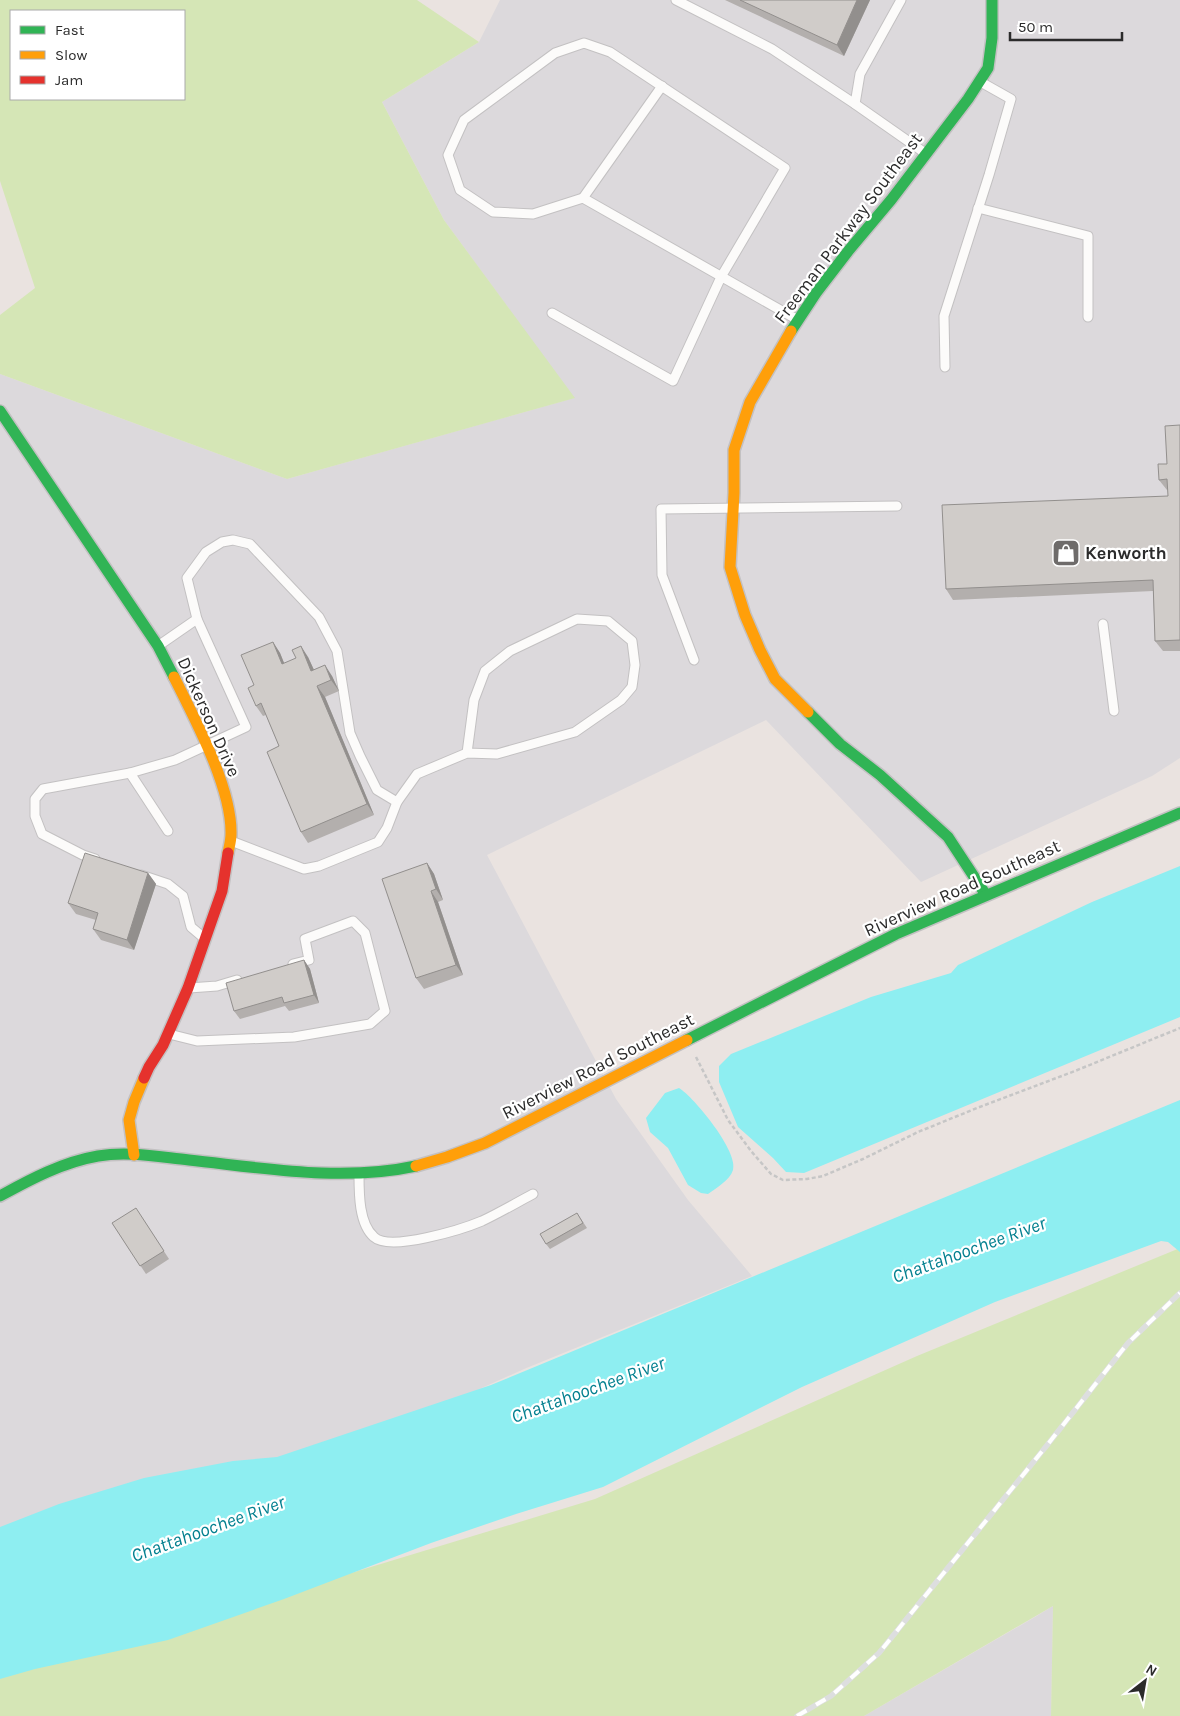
<svg xmlns="http://www.w3.org/2000/svg" width="1180" height="1716" font-family="Karla,sans-serif">
  <style>
    .industrial { fill: #dcd9dc }
    .green { fill: #d5e6b6; fill-rule: evenodd }
    .water { fill: #8eeef1 }
    .lines { fill: none; stroke-linecap: round; stroke-linejoin: round }
    .lane-casing { stroke: #c3c1c2; stroke-width: 11 }
    .fast-casing { stroke: #c3c1c2; stroke-width: 14 }
    .slow-casing { stroke: #c3c1c2; stroke-width: 14 }
    .jam-casing { stroke: #c3c1c2; stroke-width: 14 }
    .path { stroke: #c6c6c6; stroke-width: 2.5; stroke-dasharray: 4 2.5; stroke-linecap: butt }
    .lane { stroke: #fcfbfa; stroke-width: 9 }
    .fast { stroke: #30b455; stroke-width: 11 }
    .slow { stroke: #ff9f0a; stroke-width: 11 }
    .jam { stroke: #e5322d; stroke-width: 11 }
    .rail-casing { stroke: #dddedf; stroke-width: 5.5 }
    .rail { stroke: #fff; stroke-width: 4; stroke-dasharray: 11; stroke-linecap: butt }
    .wall { fill: #b3afad }
    .shaded-wall { fill: #928f8d }
    .building { fill: #d0ccc9; stroke: #928f8d }
    .labels { text-anchor: middle; dominant-baseline: central; stroke-width: 4.5; stroke-linejoin: round; paint-order: stroke }
    .street-label { font-size: 18px; fill: #2b2b2b; stroke: #fff }
    .poi-label { font-size: 18px; font-weight: bold; fill: #2b2b2b; stroke: #fff; text-anchor: start }
    .water-label { font-size: 19px; font-style: italic; fill: #048090; stroke: #fff }
  </style>
  <rect width="100%" height="100%" fill="#eae3e0"/>
  <g class="industrial">
    <polygon points="500,0 1180,0 1180,758 1152,776 921,882 766,720 487,855 616,1099 688,1200 752,1276 524,1369 364,1441 0,1539 0,374 287,479 574,398 444,220 382,102 479,42"/>
    <polygon points="1053,1606 1051,1716 864,1716 1035,1617"/>
  </g>
  <g class="green">
    <path d="M0,0H417L479,42L382,102L444,220L575,398L287,479L0,374V315L35,288L0,181ZM184,11V99H11V11Z"/>
    <polygon points="1180,1248 1180,1716 1051,1716 1053,1606 864,1716 0,1716 0,1674 233,1609 595,1499 917,1356"/>
  </g>
  <g class="water">
    <polygon points="1180,866 1180,1017 804,1173 786,1172 773,1158 738,1127 719,1082 719,1066 731,1054 871,997 951,973 958,965 1092,902"/>
    <path d="M679,1088C694,1097 739,1152 733,1170C730,1180 716,1188 708,1194L701,1193L688,1185L668,1148L650,1132L646,1118L665,1093Z"/>
    <polygon points="1180,1100 1180,1252 1168,1242 1161,1241 995,1302 802,1387 603,1487 516,1514 431,1543 284,1599 168,1640 35,1669 0,1679 0,1527 59,1504 144,1478 233,1461 277,1457 491,1385"/>
  </g>
  <g class="lines">
    <defs>
      <g id="lane">
        <polyline points="676,0 772,49 855,104 925,153"/>
        <polyline points="855,104 860,74 901,0"/>
        <polyline points="583,198 662,86"/>
        <polyline points="978,208 1088,236 1088,317"/>
        <polyline points="552,313 673,381 721,277 785,168 610,52 584,43 555,53 464,120 448,155 460,190 493,212 533,214 583,198 798,320"/>
        <polyline points="945,367 944,316 989,175 1011,99 979,81"/>
        <polyline points="1103,624 1114,711"/>
        <polyline points="158,646 197,619 187,578 206,552 222,542 233,540 250,544 319,617 337,651 350,733 360,756 377,790 397,802"/>
        <polyline points="694,660 662,575 661,509 897,506"/>
        <polyline points="130,773 168,831"/>
        <polyline points="231,841 304,869 319,866 378,842 387,828 397,802 417,774 467,753 497,754 575,732 621,700 632,687 635,665 632,641 608,621 577,619 510,651 485,671 474,700 467,753"/>
        <polyline points="95,859 83,855 42,834 35,816 35,799 43,789 130,773 175,760 246,727 197,619"/>
        <polyline points="141,875 168,884 183,896 191,927 204,938"/>
        <polyline points="189,988 217,986 237,980"/>
        <polyline points="169,1034 197,1041 294,1037 370,1024 385,1011 365,933 353,921 305,939 309,960 293,964"/>
        <path d="M359,1175C359,1194 359,1224 374,1237C390,1252 463,1229 482,1221C499,1213 516,1203 533,1194"/>
      </g>
      <g id="fast">
        <polyline points="791,331 816,293 849,250 891,200 968,99 988,68 992,38 992,0"/>
        <polyline points="0,411 158,646 174,677"/>
        <polyline points="808,712 840,744 880,775 948,837 986,895"/>
        <polyline points="687,1040 896,934 1180,813"/>
        <path d="M0,1196C31,1179 63,1162 98,1156C129,1151 159,1157 189,1160C264,1168 342,1182 416,1166"/>
      </g>
      <g id="slow">
        <polyline points="791,331 750,402 734,450 734,493 730,567 745,615 760,650 775,679 808,712"/>
        <path d="M174,677C195,719 232,788 231,834C231,841 229,847 228,853"/>
        <polyline points="134,1155 129,1120 134,1102 144,1078"/>
        <polyline points="416,1166 447,1157 485,1143 687,1040"/>
      </g>
      <polyline id="jam" points="144,1078 149,1067 163,1045 188,988 222,891 228,853"/>
    </defs>
    <use href="#lane" class="lane-casing"/>
    <use href="#fast" class="fast-casing"/>
    <use href="#slow" class="slow-casing"/>
    <use href="#jam" class="jam-casing"/>
    <polyline class="path" points="696,1057 728,1120 751,1151 771,1174 783,1180 807,1179 823,1176 863,1159 918,1132 977,1108 1075,1071 1180,1028"/>
    <use href="#lane" class="lane"/>
    <use href="#fast" class="fast"/>
    <use href="#slow" class="slow"/>
    <use href="#jam" class="jam"/>
    <defs>
      <polyline id="rail" points="797,1716 831,1696 879,1653 1048,1444 1128,1343 1180,1293"/>
    </defs>
    <use href="#rail" class="rail-casing"/>
    <use href="#rail" class="rail"/>
  </g>
  <g class="wall">
    <polygon points="725,0 870,0 844,56"/>
    <polygon points="1180,425 1180,651 1163,651 1155,641 1153,591 953,600 946,589 1168,496 1168,490 1167,490 1159,480 1167,464"/>
    <polygon points="273,642 280,653 284,663 308,657 314,670 332,676 339,691 325,697 374,815 308,843 301,832 279,746 266,715 263,716 256,706 254,685"/>
    <polygon points="427,863 434,874 443,900 438,902 463,975 424,989 416,978"/>
    <polygon points="148,873 156,884 134,950 101,940 93,929 96,920 76,914 68,903"/>
    <polygon points="304,960 310,969 319,1003 289,1011 285,1006 240,1019 234,1011"/>
    <polygon points="577,1213 587,1228 550,1249 546,1244"/>
    <polygon points="141,1216 169,1259 146,1274 112,1223"/>
  </g>
  <g class="shaded-wall">
    <polygon points="857,0 870,0 844,56 837,45"/>
    <polygon points="273,642 280,653 289,675 282,664"/>
    <polygon points="301,646 308,657 319,681 311,671"/>
    <polygon points="325,665 332,676 339,691 331,680"/>
    <polygon points="317,686 325,697 374,815 367,804"/>
    <polygon points="427,863 434,874 443,900 436,889"/>
    <polygon points="148,873 156,884 134,950 127,940"/>
    <polygon points="431,891 438,902 463,975 456,965"/>
    <polygon points="304,960 310,969 319,1003 314,995"/>
  </g>
  <g class="building">
    <polygon points="740,0 857,0 837,45"/>
    <polygon points="1180,425 1180,640 1155,641 1153,580 946,589 942,505 1168,496 1167,479 1159,480 1158,464 1167,464 1165,426"/>
    <polygon points="273,642 282,664 296,658 292,650 301,646 311,671 325,665 331,680 317,686 367,804 301,832 267,752 279,746 261,703 256,706 248,688 254,685 241,655"/>
    <polygon points="85,853 148,873 127,940 93,929 98,913 68,903"/>
    <polygon points="427,863 436,889 431,891 456,965 416,978 382,879"/>
    <polygon points="304,960 314,995 284,1003 282,997 234,1011 226,983"/>
    <polygon points="136,1208 164,1251 140,1266 112,1223"/>
    <polygon points="577,1213 583,1223 546,1244 540,1234"/>
  </g>
  <defs>
    <symbol id="shop-square" viewBox="-11 -11 22 22"><rect x="-9" y="-9" width="18" height="18" rx="4" fill="#6e6b6a" stroke="#fff"/><path d="M-5-2.5h2.3a2.7 3.5 0 0 1 5.4 0H5L5.5 6h-11ZM-1.5-2.5h3a1.5 2.3 0 0 0-3 0Z" fill="#fff"/></symbol>
  </defs>
  <g fill-rule="evenodd">
    <use href="#shop-square" x="1050" y="537" width="32" height="32"/>
  </g>
  <g class="labels">
    <g class="street-label">
      <text transform="translate(848 228) rotate(-53)">Freeman Parkway Southeast</text>
      <text transform="translate(209 717) rotate(66)">Dickerson Drive</text>
      <text transform="translate(962 888) rotate(-24)">Riverview Road Southeast</text>
      <text transform="translate(598 1066) rotate(-27)">Riverview Road Southeast</text>
    </g>
    <g class="poi-label">
      <text x="1085" y="553">Kenworth</text>
    </g>
    <g class="water-label">
      <text transform="translate(969 1250) rotate(-20)">Chattahoochee River</text>
      <text transform="translate(588 1390) rotate(-20)">Chattahoochee River</text>
      <text transform="translate(208 1529) rotate(-20)">Chattahoochee River</text>
    </g>
  </g>
  <rect x="10" y="10" width="175" height="90" fill="#ffffff" stroke="#aaaaaa"/>
  <rect x="20" y="26" width="25" height="8" fill="#30b455" stroke="#aaaaaa"/>
  <text x="55" y="35" font-size="15" fill="#2b2b2b">Fast</text>
  <rect x="20" y="51" width="25" height="8" fill="#ff9f0a" stroke="#aaaaaa"/>
  <text x="55" y="60" font-size="15" fill="#2b2b2b">Slow</text>
  <rect x="20" y="76" width="25" height="8" fill="#e5322d" stroke="#aaaaaa"/>
  <text x="55" y="85" font-size="15" fill="#2b2b2b">Jam</text>
  <g transform="translate(1145 1681) rotate(31)" stroke="#ffffff" stroke-width="4" paint-order="stroke">
  <path d="M0-4L9 19L0 12L-9 19Z" fill="#2b2b2b"/>
  <text y="-8" font-size="14" font-weight="bold" text-anchor="middle" fill="#2b2b2b">N</text>
  </g>
  <path d="M1010 32v8h112v-8" fill="none" stroke="#2b2b2b" stroke-width="2.5"/>
  <text x="1018" y="32" font-size="15" fill="#2b2b2b" stroke="#ffffff" stroke-width="4" paint-order="stroke">50 m</text>
</svg>
